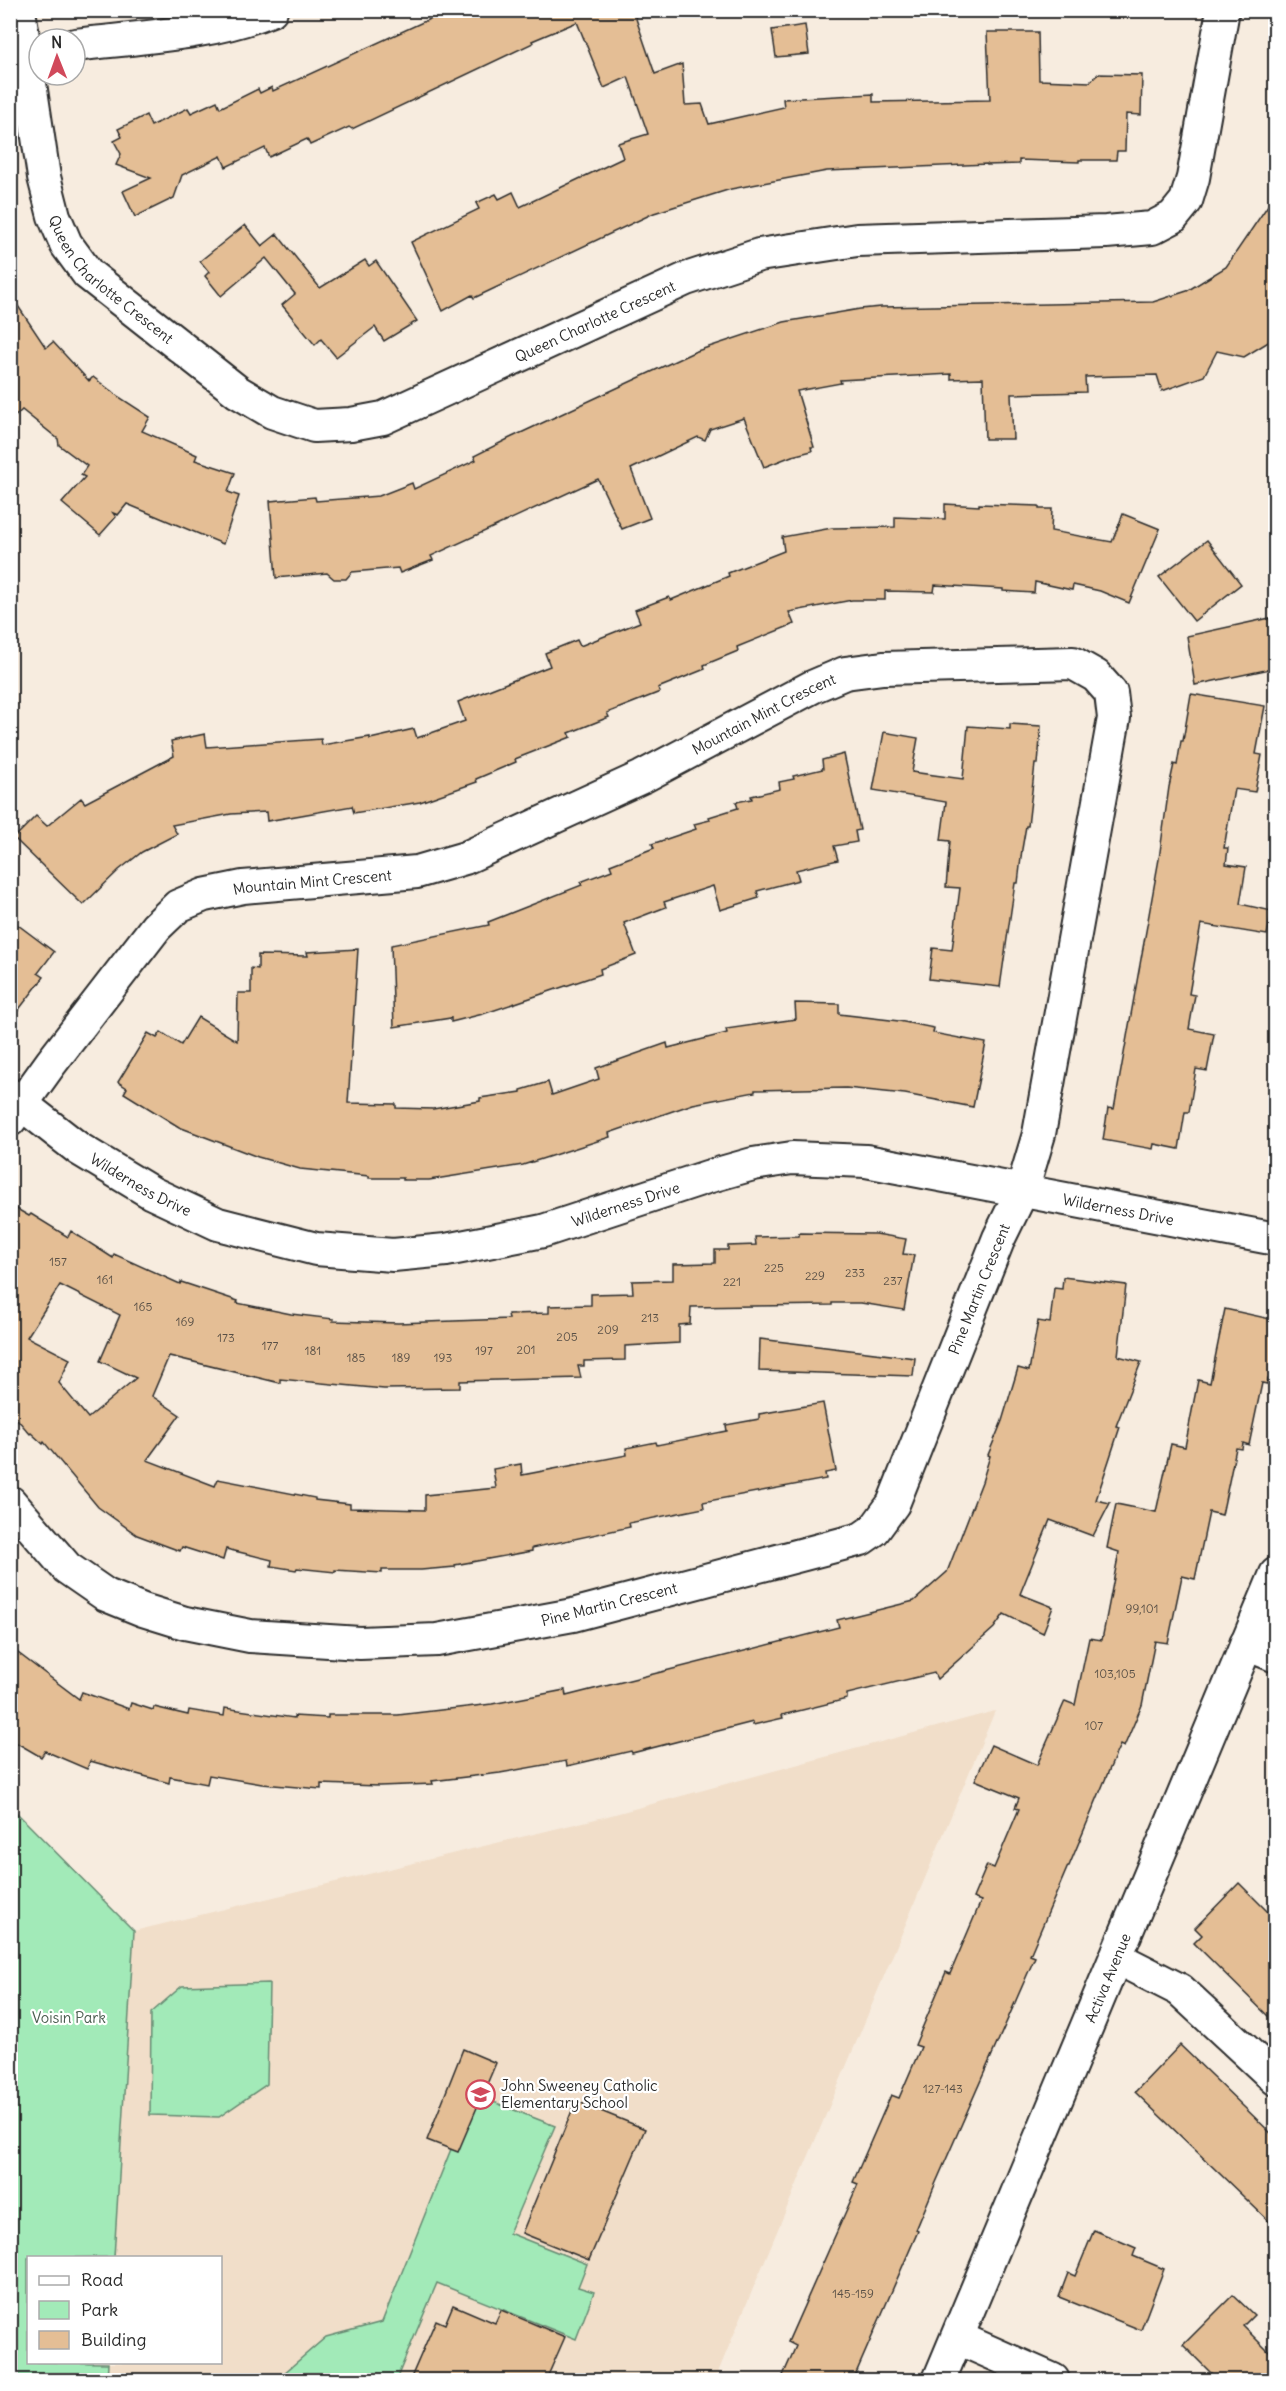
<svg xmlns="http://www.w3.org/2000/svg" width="1286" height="2391" font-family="Delius,sans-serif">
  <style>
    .built { fill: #f1dec9 }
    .green { fill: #a2eab8; stroke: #668a72; stroke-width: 1.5 }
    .building { fill: #e4be95; stroke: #2b2b2b; stroke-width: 1.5; fill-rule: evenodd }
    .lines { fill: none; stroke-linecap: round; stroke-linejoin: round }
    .minor-casing { stroke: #2b2b2b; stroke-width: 36 }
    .minor { stroke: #fff; stroke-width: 32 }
    .labels { text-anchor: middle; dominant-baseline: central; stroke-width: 4.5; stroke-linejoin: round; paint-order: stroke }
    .number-label { font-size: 12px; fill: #595046 }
    .street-label { font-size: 15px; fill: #2b2b2b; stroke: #fff }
    .park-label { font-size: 15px; fill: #495b4e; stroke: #fff }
    .poi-label { font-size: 15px; fill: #2b2b2b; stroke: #fff; text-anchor: start }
  </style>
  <rect width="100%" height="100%" fill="#f7ecdf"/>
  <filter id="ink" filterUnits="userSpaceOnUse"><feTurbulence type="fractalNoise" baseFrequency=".0167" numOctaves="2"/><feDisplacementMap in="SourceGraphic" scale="12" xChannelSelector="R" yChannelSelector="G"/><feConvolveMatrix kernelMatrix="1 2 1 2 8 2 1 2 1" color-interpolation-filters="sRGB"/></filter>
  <g filter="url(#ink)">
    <polygon class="built" points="995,1711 716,2377 723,2380 107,2380 108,2363 220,2362 220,2258 114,2257 134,1931 604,1817"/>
    <g class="green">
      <polygon points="10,1806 134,1931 114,2257 28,2258 28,2362 108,2363 107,2380 11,2380"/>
      <polygon points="269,1983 267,2084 219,2117 150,2115 151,2013 182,1986"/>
      <polygon points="473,2094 555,2126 509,2233 587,2264 578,2287 594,2292 576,2339 437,2283 396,2380 276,2380 326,2337 382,2322"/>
    </g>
    <g class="building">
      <polygon points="449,10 633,10 655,74 682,64 685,105 702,104 709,124 784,107 783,99 873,94 873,102 990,100 987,32 1038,32 1039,80 1090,82 1098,74 1142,75 1141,115 1126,114 1125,151 1117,151 1116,160 1079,160 1079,162 1019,160 1019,164 987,165 987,164 827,171 731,189 654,213 474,298 472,295 443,311 411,242 479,209 476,203 496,194 499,199 513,192 520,207 623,158 618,143 648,134 628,77 604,88 577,22 532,41 533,43 352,129 349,127 310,145 307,139 269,157 265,148 226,167 221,156 182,175 174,198 135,217 123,191 151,178 116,165 121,154 114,141 122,137 118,129 146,115 151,126 188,108 191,113 217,101 220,108 258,89 260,93 272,87 273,91"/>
      <polygon points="805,25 809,54 776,57 772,30"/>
      <polygon points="1275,195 1275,338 1244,357 1217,351 1204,376 1162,391 1157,375 1085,377 1086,392 1011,394 1013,439 985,439 983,378 951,379 951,374 840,380 841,383 797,391 814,447 811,447 812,451 792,456 764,467 744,418 710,429 705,440 698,437 631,469 650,518 622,529 598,479 431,556 433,560 400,573 398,568 352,572 346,579 334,579 327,573 276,578 270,501 315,497 316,501 379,496 412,483 414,489 476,460 474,456 510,438 694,352 784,322 860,309 881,307 1153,302 1187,291 1226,267"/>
      <polygon points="245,225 262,246 277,234 320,288 365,260 369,266 376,261 417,321 384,341 375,327 336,357 321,339 315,345 282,305 295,294 266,258 221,296 205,276 209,272 200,261"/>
      <polygon points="10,294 46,348 53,342 89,381 93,377 119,397 150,417 142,431 197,455 195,460 235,473 228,492 239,496 223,544 127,504 118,515 113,513 116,517 100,535 62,503 85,477 81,475 87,466 59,445 58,439 22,410 10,421"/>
      <polygon points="945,504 979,506 979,504 1039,506 1039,509 1052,509 1051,531 1112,542 1123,514 1160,529 1129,603 1100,591 1073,585 1072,590 1035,582 1034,593 1003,591 1003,589 935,585 934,592 885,591 885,600 852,600 789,612 794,624 737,647 738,651 704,665 705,669 658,688 660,692 607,713 609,717 569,733 571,737 515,759 516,762 476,779 477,782 420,802 354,813 352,806 267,821 266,812 231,814 172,825 177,834 142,852 119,870 83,905 14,838 36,816 47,826 81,798 85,803 174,756 171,741 205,734 207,747 321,739 322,745 370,737 370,739 414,729 417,738 465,721 458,702 550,666 545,653 577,640 580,646 640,622 635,610 669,597 671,600 729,576 728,573 784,551 782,537 832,528 895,527 895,517 945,519"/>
      <polygon points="1207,540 1241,584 1194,621 1159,577"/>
      <polygon points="1270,618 1275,645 1275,668 1195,685 1187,636"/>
      <polygon points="1191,694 1265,706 1256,754 1262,755 1255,792 1234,789 1224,848 1228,848 1226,864 1246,867 1240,904 1272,911 1267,935 1201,924 1189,994 1195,995 1189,1029 1214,1034 1207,1071 1196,1069 1189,1112 1185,1112 1179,1149 1154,1144 1153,1149 1103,1140 1108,1108 1114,1109 1159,859 1169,787 1174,764 1177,765 1181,741 1183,741"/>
      <polygon points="1010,724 1041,726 1038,764 1035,764 1028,826 1026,826 1022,849 1018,883 1015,883 1000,987 929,979 933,948 952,950 960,888 946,887 950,841 941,840 946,802 873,790 884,732 918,738 912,772 963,779 968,726 1010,729"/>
      <polygon points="844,754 860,830 855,831 857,842 834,846 838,860 796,870 799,880 757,891 759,898 720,910 713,886 664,902 666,907 624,923 636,955 600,969 601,974 483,1014 451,1022 451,1018 394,1027 391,945 489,925 488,922 582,885 580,882 612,870 610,865 654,848 652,844 696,829 694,824 710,820 709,817 738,808 736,802 752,799 751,796 780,789 779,782 794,779 793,776 823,769 822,760"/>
      <polygon points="10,919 54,952 38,973 44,977 10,1021"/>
      <polygon points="358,949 348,1103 396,1104 396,1108 433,1109 480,1101 480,1098 521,1092 521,1090 548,1082 552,1095 599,1079 596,1068 667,1043 668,1048 727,1033 726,1029 796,1019 795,1003 839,1004 839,1014 899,1021 934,1028 933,1033 986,1043 973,1107 905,1094 846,1088 755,1090 755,1092 693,1104 609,1133 610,1137 523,1165 429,1180 403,1180 403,1178 369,1178 369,1176 300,1169 258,1157 179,1127 124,1093 127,1088 118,1082 148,1033 157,1038 161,1032 181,1045 198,1017 237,1041 238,993 251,993 251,968 258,969 258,955 308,956 307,952"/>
      <path d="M10,1205L29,1216L31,1214L68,1237L71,1231L113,1258L114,1254L180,1284L181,1282L238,1301L237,1303L291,1314L334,1319L333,1321L398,1323L509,1319L508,1314L549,1313V1306L591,1305V1294L633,1293L632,1281L673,1280V1264L715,1263V1250H728V1246L756,1245L755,1237L799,1236V1233L876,1234L906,1239L903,1254L914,1255L904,1310L861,1303H832V1305L691,1307L690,1324L679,1325V1343L625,1346V1360L584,1361V1366H578L581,1378L460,1381V1388L384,1389L280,1379V1383L169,1356L152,1396L180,1415L147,1460L215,1486L218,1479L315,1498V1500L350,1504V1508L425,1510V1495L496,1488L493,1469L521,1464L522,1475L627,1455L626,1448L656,1442L657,1445L727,1431L726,1425L759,1419V1414L823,1403L836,1471L825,1473L826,1479L703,1502L704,1508L629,1523L630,1527L532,1548V1551L455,1565V1567L421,1570H382V1573L335,1570V1572L297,1568L296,1570L271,1566L272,1560L226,1549L223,1560L182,1547L180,1551L137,1535L98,1507L44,1442L43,1444L31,1433L30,1434L10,1411ZM60,1285L120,1315L100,1361L136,1378L88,1418L59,1383L70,1359L27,1337Z"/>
      <polygon points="1063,1277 1126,1285 1118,1356 1141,1362 1116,1426 1120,1427 1096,1500 1110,1503 1093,1536 1050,1520 1020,1594 1053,1607 1043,1633 1004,1614 994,1628 937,1679 934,1673 847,1694 847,1699 782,1715 783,1718 753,1725 753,1722 632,1753 631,1751 567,1766 566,1761 500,1773 432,1781 433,1784 379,1786 321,1784 321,1789 262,1784 209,1775 207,1784 170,1777 169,1783 90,1761 87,1769 45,1751 41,1757 10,1739 10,1647 79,1699 82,1692 129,1709 131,1703 153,1710 154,1707 188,1715 189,1710 224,1716 225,1708 294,1718 294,1716 328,1718 328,1715 398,1715 492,1704 565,1690 566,1696 839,1627 837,1620 914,1601 947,1572 982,1482 990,1456 988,1455 1002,1421 1018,1368 1029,1371 1038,1321 1050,1323 1054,1288 1062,1289"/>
      <polygon points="1225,1309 1275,1320 1275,1380 1268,1379 1267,1384 1262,1383 1249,1445 1243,1443 1242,1449 1236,1448 1222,1515 1209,1512 1195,1579 1182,1576 1168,1643 1155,1641 1142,1705 1124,1747 1120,1745 1115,1756 1069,1866 1068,1866 1030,1955 1035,1957 934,2187 916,2230 918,2231 853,2380 781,2380 796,2346 788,2342 858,2184 853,2182 891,2095 899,2098 921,2047 915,2045 946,1972 950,1974 981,1901 973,1898 987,1865 994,1868 1019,1809 1015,1808 1019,1798 975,1780 991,1745 1037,1765 1065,1701 1075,1705 1089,1638 1102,1640 1119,1552 1107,1548 1116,1504 1156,1512 1171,1444 1185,1447 1198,1380 1210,1383"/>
      <polygon points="760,1339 915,1358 913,1376 759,1371"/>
      <polygon points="1239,1883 1275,1919 1275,2023 1194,1943 1202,1935 1195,1928"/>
      <polygon points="1180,2045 1275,2137 1275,2227 1135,2092"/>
      <polygon points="463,2049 496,2063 458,2152 427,2140"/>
      <polygon points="576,2101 645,2129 589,2260 522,2233"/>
      <polygon points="1094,2230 1136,2248 1133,2256 1164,2269 1141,2330 1059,2297 1068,2273 1075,2276"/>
      <polygon points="1233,2295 1254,2315 1243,2326 1275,2358 1275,2380 1218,2380 1183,2345"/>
      <polygon points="453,2305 495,2323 501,2310 565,2337 546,2380 410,2380 436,2320 445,2324"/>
    </g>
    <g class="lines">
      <defs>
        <g id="minor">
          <path id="s1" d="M19,10L44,177L54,216L66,244L88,274L238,392L272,412L314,426L351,424L383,418L686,279L759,255L857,240L1106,232L1152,228L1173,217L1186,201L1193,178L1223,10"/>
          <path d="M75,45C140,37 210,35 271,10"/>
          <path id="s2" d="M10,1095L79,1149L152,1193L218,1224L316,1249L393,1255L446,1250L543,1231L707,1177L753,1164L792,1158L866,1161L1276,1239"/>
          <path id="s3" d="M10,1120L51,1063L156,927L178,906L204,895L243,887L417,872L465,858L642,777L812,687L845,673L883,668L1073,663L1096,676L1111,693L1114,718L1039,1134L1022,1191L999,1238L893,1504L874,1530L861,1539L573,1615L437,1640L360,1643L250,1636L185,1623L143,1610L106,1595L67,1568L10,1502"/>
          <polyline points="1246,1644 1276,1656"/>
          <polyline points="1117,1958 1180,1990 1276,2079"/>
          <polyline points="958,2338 1053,2380"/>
          <path id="s4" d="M939,2380L1276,1574"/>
        </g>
      </defs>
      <use href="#minor" class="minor-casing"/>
      <use href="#minor" class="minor"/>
    </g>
  </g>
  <defs>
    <symbol id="school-ring" viewBox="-11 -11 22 22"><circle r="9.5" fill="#fff" stroke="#d1495b" stroke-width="1.5"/><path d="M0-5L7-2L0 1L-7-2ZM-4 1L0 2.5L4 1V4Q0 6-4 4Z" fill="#d1495b"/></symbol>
  </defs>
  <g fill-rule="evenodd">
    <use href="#school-ring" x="464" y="2078" width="33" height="33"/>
  </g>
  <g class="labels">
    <g class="number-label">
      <text x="58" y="1261">157</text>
      <text x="774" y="1267">225</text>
      <text x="855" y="1272">233</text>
      <text x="815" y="1275">229</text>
      <text x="105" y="1279">161</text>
      <text x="893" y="1280">237</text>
      <text x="732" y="1281">221</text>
      <text x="143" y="1306">165</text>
      <text x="650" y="1317">213</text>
      <text x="185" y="1321">169</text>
      <text x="608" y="1329">209</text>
      <text x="567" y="1336">205</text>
      <text x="226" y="1337">173</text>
      <text x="270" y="1345">177</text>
      <text x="526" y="1349">201</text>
      <text x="313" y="1350">181</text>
      <text x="484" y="1350">197</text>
      <text x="356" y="1357">185</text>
      <text x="401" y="1357">189</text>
      <text x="443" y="1357">193</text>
      <text x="1142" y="1608">99,101</text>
      <text x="1115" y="1673">103,105</text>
      <text x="1094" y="1725">107</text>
      <text x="943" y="2088">127-143</text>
      <text x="853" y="2293">145-159</text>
    </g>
    <g class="street-label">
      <text stroke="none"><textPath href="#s1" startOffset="296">Queen Charlotte Crescent</textPath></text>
      <text stroke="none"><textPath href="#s1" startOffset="854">Queen Charlotte Crescent</textPath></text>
      <text stroke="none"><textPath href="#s3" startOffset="897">Mountain Mint Crescent</textPath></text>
      <text stroke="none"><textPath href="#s3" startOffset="410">Mountain Mint Crescent</textPath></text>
      <text stroke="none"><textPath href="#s2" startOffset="159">Wilderness Drive</textPath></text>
      <text stroke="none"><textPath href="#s2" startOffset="663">Wilderness Drive</textPath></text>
      <text stroke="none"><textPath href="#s2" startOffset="1167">Wilderness Drive</textPath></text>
      <text transform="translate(979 1289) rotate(-68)">Pine Martin Crescent</text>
      <text transform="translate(609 1604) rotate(-14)">Pine Martin Crescent</text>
      <text stroke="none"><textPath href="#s4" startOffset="436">Activa Avenue</textPath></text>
    </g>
    <g class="park-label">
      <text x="69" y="2017">Voisin Park</text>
    </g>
    <g class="poi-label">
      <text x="501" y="2085">John Sweeney Catholic<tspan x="501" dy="17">Elementary School</tspan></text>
    </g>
  </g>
  <rect width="1286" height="2391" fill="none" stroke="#fff" stroke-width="36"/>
  <rect x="18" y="18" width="1250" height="2355" fill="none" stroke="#2b2b2b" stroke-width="2" filter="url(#ink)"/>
  <rect x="27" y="2256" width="195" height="108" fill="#ffffff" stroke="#aaaaaa" stroke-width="1.5"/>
  <rect x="39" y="2276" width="30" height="9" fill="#ffffff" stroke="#aaaaaa" stroke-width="1.5"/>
  <text x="81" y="2286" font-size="18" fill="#2b2b2b">Road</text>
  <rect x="39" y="2301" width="30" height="18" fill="#a2eab8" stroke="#aaaaaa" stroke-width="1.5"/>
  <text x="81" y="2316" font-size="18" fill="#2b2b2b">Park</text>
  <rect x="39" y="2331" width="30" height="18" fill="#e4be95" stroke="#aaaaaa" stroke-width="1.5"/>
  <text x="81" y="2346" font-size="18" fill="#2b2b2b">Building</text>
  <g transform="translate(57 57) rotate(359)"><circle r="28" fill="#ffffff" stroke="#aaaaaa" stroke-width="1.5"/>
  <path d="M0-4.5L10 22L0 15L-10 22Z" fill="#d1495b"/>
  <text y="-9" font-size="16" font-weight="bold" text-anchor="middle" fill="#2b2b2b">N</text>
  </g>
</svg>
